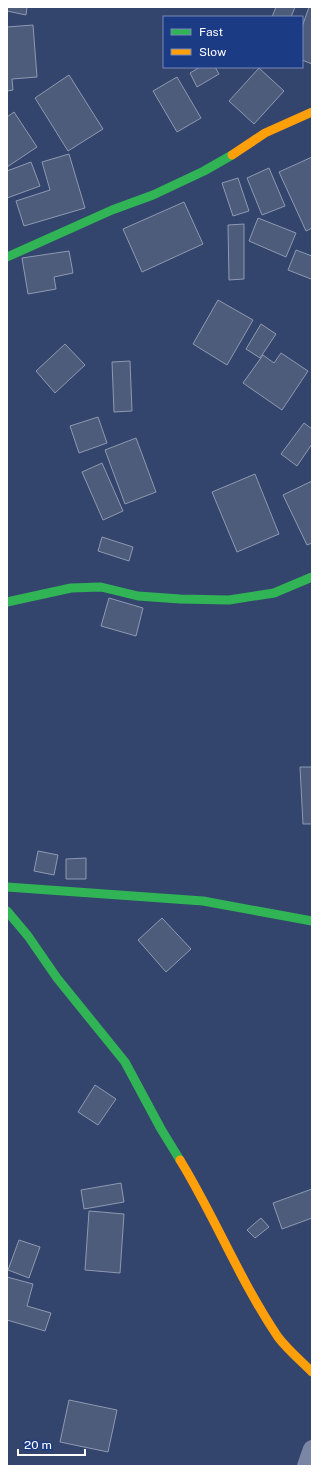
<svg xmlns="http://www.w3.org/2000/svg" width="319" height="1473" font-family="'Public Sans',sans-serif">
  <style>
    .building { fill: #4e5c7c; stroke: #8e99b1 }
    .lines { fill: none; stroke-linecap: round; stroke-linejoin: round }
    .street { stroke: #7a86a3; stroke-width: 18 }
    .fast { stroke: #30b455; stroke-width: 9 }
    .slow { stroke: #ff9f0a; stroke-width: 9 }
  </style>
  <rect width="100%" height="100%" fill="#34456d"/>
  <g class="building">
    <polygon points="7,7 27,7 26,15 7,11"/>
    <polygon points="276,7 295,7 291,17 272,17"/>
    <polygon points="309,7 312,7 312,64 302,60 302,27"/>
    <polygon points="33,25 37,77 12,79 13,90 7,91 7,27"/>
    <polygon points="200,67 215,67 219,74 197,87 190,73"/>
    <polygon points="259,68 284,91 254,124 229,101"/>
    <polygon points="69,75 103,129 68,151 35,98"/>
    <polygon points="177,77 201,118 177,132 153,91"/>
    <polygon points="14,112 37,147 7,167 7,117"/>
    <polygon points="69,154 85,208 24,226 16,201 50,190 42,162"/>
    <polygon points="312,157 312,228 306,231 279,172"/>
    <polygon points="31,162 40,186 7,198 7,171"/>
    <polygon points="269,168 285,206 262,215 247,178"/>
    <polygon points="238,178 249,211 233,216 222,183"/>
    <polygon points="184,202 203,244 142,272 123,229"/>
    <polygon points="258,218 296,233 286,257 249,241"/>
    <polygon points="244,224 244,279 229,280 228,225"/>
    <polygon points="296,250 312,256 312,276 311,279 288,270"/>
    <polygon points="69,251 73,273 54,277 56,289 28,294 22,258"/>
    <polygon points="218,300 253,320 227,365 193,344"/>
    <polygon points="261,324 276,334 260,358 246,349"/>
    <polygon points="65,344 85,365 55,393 36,371"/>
    <polygon points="281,353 308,371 282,410 243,383 263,355 274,363"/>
    <polygon points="130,361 132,411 114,412 112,362"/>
    <polygon points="98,417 107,443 79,453 70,426"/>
    <polygon points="304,423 312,429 312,444 297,466 281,454"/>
    <polygon points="136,438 156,492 125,504 105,450"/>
    <polygon points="102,463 123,511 103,520 82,472"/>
    <polygon points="255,474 279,534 237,552 212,492"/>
    <polygon points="312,481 312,543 307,545 283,495"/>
    <polygon points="102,537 133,547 129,561 98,551"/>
    <polygon points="109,598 143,608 136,636 101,626"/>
    <polygon points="300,767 312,767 312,824 303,824"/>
    <polygon points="38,851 58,855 54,875 34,871"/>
    <polygon points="86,858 86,879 66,879 66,859"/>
    <polygon points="162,918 191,949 166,972 138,940"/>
    <polygon points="95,1085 116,1099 98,1125 78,1112"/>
    <polygon points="121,1183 124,1202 84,1209 81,1190"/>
    <polygon points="312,1189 312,1218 282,1229 273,1203"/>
    <polygon points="89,1211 124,1214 120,1273 85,1270"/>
    <polygon points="261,1218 269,1227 255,1238 247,1230"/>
    <polygon points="19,1240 40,1247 29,1278 8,1270"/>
    <polygon points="7,1277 33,1284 27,1306 51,1313 45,1331 7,1320"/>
    <polygon points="69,1400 117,1410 108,1452 60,1442"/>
  </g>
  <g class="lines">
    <polyline class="street" points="306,1466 312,1449"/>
    <g class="fast">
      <polyline points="7,257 112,210 153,195 204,171 232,155"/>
      <polyline points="7,602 71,588 101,587 138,596 180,599 229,600 274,593 312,577"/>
      <polyline points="7,887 203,901 312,921"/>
      <polyline points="7,911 28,936 57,978 125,1062 161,1129 180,1160"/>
    </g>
    <g class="slow">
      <polyline points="232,155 265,133 312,112"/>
      <path d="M180,1160C215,1217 240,1281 278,1337C287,1349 301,1361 312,1372"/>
    </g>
  </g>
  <rect width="319" height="1473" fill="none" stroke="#ffffff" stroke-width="16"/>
  <rect x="163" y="16" width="140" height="52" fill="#1c3b85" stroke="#7789b6"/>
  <rect x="171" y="29" width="20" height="6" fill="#30b455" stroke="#7789b6"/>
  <text x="199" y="36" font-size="12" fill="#ffffff">Fast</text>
  <rect x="171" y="49" width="20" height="6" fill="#ff9f0a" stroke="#7789b6"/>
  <text x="199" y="56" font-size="12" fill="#ffffff">Slow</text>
  <path d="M18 1449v6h67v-6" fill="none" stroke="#ffffff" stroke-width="2"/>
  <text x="24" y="1449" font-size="12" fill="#ffffff" stroke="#1c3b85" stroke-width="3" paint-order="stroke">20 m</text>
</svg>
